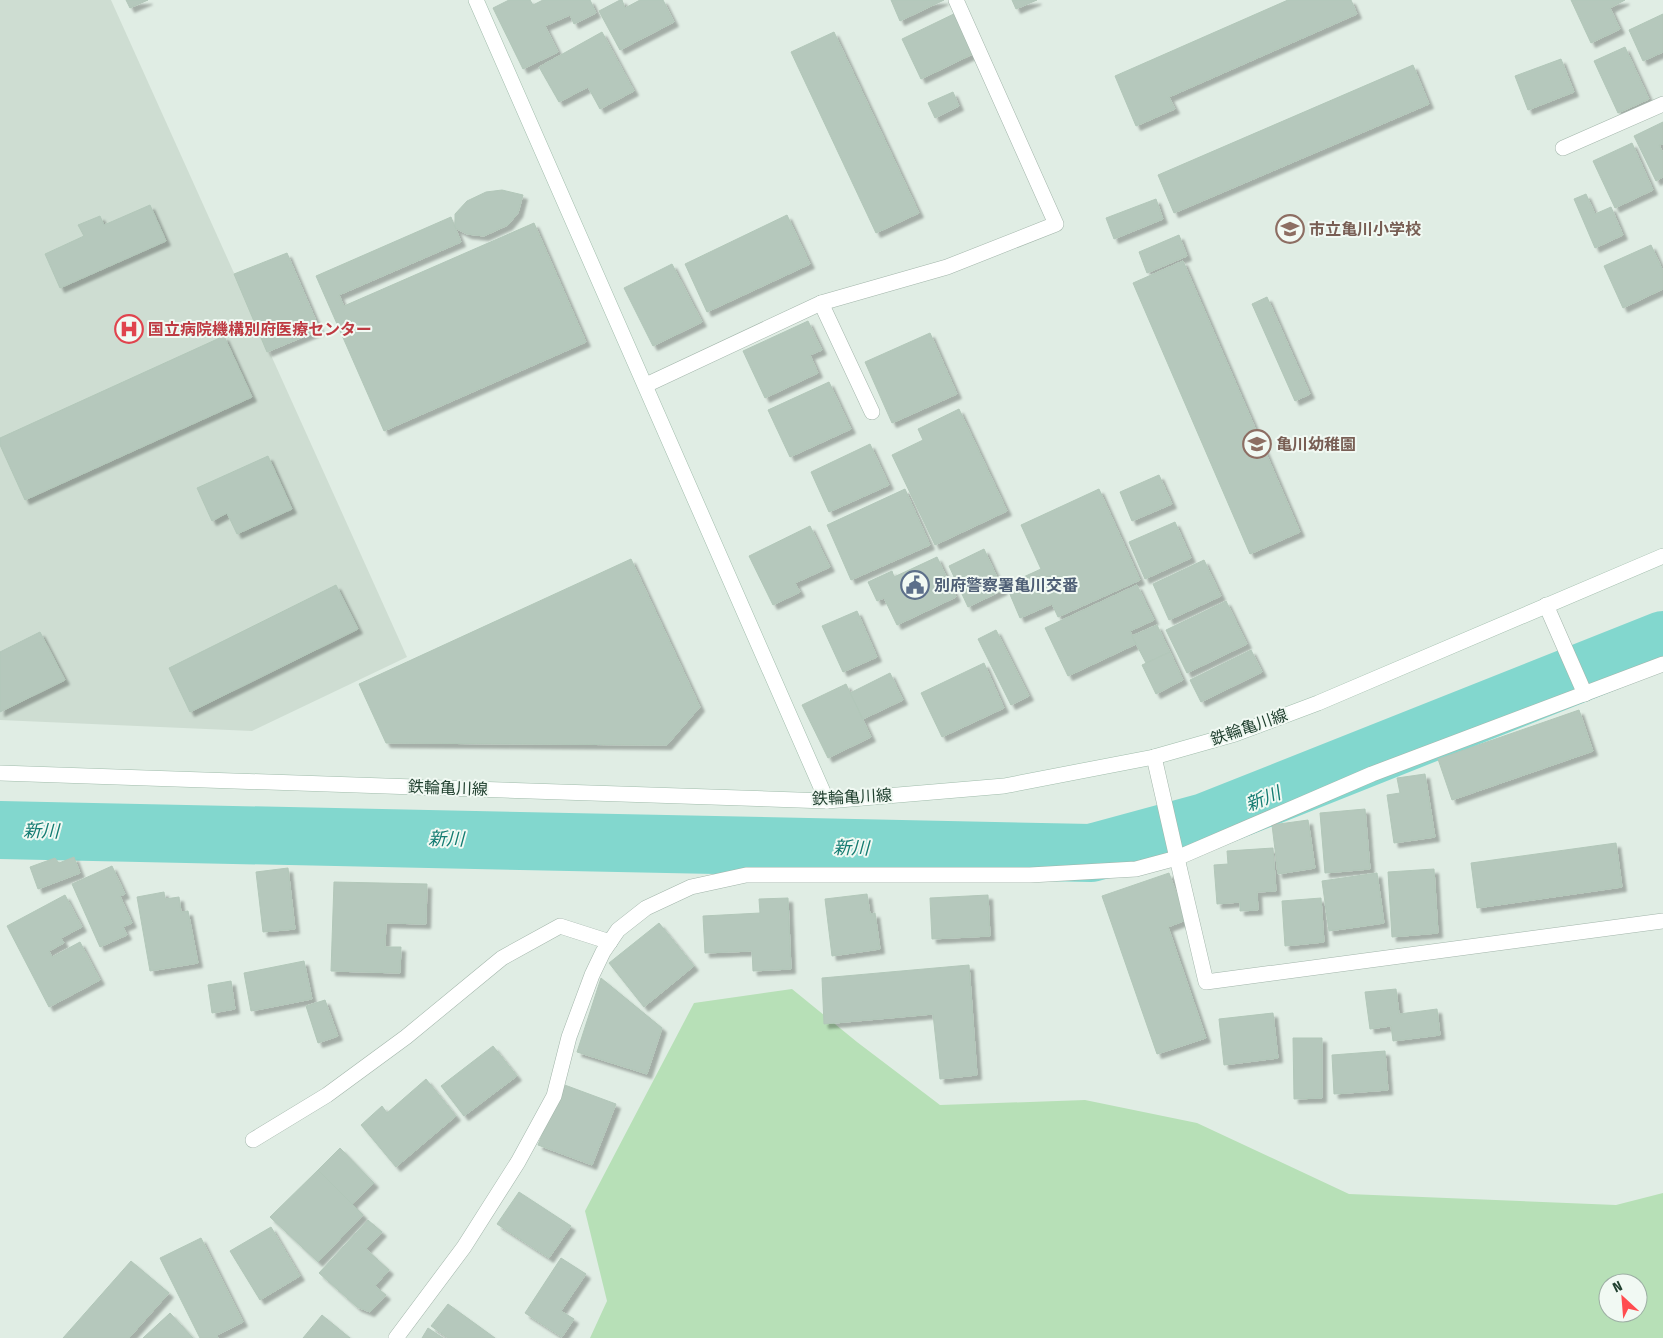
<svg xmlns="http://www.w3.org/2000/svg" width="1663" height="1338" font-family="'Fira Sans Condensed','Noto Sans JP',sans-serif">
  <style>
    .built { fill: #ceddd2 }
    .green { fill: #b7e0b7; fill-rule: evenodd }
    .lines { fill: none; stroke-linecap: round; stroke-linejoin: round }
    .river { stroke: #82d7ce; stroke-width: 58 }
    .building { fill: #b5c8bc; stroke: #b2c7b9; filter: url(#shadow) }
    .street-casing { stroke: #a2b5aa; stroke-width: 16 }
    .secondary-casing { stroke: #a0bcab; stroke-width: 16 }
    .street { stroke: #fff; stroke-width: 15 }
    .secondary { stroke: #fff; stroke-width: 15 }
    .labels { text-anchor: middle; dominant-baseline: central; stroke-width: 4; stroke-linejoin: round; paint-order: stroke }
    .education-label { font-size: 16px; font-weight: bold; fill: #785e54; stroke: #f1f9f3; text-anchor: start }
    .health-label { font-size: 16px; font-weight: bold; fill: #be3a42; stroke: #f1f9f3; text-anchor: start }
    .service-label { font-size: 16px; font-weight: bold; fill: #4e5e75; stroke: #f1f9f3; text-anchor: start }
    .street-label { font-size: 16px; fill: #1f3f2e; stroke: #f1f9f3 }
    .water-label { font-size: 18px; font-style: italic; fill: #137b71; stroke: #f1f9f3 }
  </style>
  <defs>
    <filter id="shadow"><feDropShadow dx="4.5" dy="4.5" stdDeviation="1" flood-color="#0004"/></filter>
  </defs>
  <rect width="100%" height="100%" fill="#e0ede4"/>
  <polygon class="built" points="0,0 111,0 407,657 252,731 0,720"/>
  <path class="green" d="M792,989L857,1042L940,1105L1085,1100L1197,1123L1349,1194L1616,1205L1663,1193V1338H590L607,1301L585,1211L694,1003ZM1608,1283H1638V1313H1608Z"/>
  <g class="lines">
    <polyline class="river" points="0,830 1091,853 1205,822 1663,640"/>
  </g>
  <g class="building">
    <polygon points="126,0 148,0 130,8"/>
    <polygon points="509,0 530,0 533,5 543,0 590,0 596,13 574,24 570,15 545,26 558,52 523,69 493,8"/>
    <polygon points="620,0 622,0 625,8 640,0 663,0 674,22 620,50 599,11"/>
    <polygon points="891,0 944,0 900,21"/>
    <polygon points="1012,0 1037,0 1016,9"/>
    <polygon points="1288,0 1351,0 1357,14 1169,97 1175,109 1136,126 1115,76"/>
    <polygon points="1571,0 1625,0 1610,8 1620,29 1591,43"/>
    <polygon points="960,11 979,51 921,79 902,39"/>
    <polygon points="1663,14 1663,52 1643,61 1629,30"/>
    <polygon points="602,32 634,91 600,109 588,87 559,102 539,67"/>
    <polygon points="834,32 919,213 876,233 791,52"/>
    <polygon points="1625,47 1649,99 1618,113 1594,61"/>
    <polygon points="1561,59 1574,92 1528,110 1515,76"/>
    <polygon points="1413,65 1429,104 1174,213 1158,175"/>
    <polygon points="953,92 959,106 935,118 928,103"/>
    <polygon points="1663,122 1663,144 1659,145 1663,153 1663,177 1656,181 1634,136"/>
    <polygon points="1632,143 1653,190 1615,208 1593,161"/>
    <polygon points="502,190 523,195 518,213 508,225 484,236 467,234 455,228 455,214 467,201 486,192"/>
    <polygon points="1586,194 1595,214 1611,207 1623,235 1595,248 1574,199"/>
    <polygon points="1156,199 1163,219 1114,239 1106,218"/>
    <polygon points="150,205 166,241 60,288 45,254 84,236 78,225 100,216 104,225"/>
    <polygon points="787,215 810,264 707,312 685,264"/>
    <polygon points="451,217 461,242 339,295 344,306 534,223 586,342 384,431 316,276"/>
    <polygon points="1179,235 1187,256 1147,273 1139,252"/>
    <polygon points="1651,245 1663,271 1663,289 1623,308 1604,266"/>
    <polygon points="287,253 320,330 267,352 234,274"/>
    <polygon points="1183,261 1300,532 1250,554 1133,283"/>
    <polygon points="672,264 702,322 653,346 624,288"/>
    <polygon points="1267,297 1310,394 1295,401 1252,304"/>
    <polygon points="808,321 822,350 810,355 818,373 765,398 743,351"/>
    <polygon points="930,333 957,394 892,423 865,362"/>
    <polygon points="224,336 252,397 25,500 0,445 0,438"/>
    <polygon points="829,382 851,429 790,457 768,410"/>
    <polygon points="959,409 1007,511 935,545 892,455 923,440 918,429"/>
    <polygon points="870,444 889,485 829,512 811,472"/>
    <polygon points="268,456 292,509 237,534 227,513 212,521 197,488"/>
    <polygon points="1159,475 1172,504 1132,521 1120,492"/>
    <polygon points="905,489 930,545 851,580 827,525"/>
    <polygon points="1099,489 1140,580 1058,617 1052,604 1020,618 1006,585 1041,569 1021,525"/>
    <polygon points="1175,522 1191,558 1145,579 1129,542"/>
    <polygon points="810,526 830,567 795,583 800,592 773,605 749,556"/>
    <polygon points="984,549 1003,590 968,607 949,566"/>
    <polygon points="937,557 956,597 897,625 884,598 877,601 868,582 892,571 894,577"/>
    <polygon points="631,559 700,707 667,745 386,743 359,684"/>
    <polygon points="1204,560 1221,596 1169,620 1153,584"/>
    <polygon points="336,585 358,629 190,712 169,668"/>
    <polygon points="1137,585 1154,620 1130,631 1136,644 1068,676 1045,628"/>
    <polygon points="1226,601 1247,644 1187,673 1166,630"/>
    <polygon points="857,611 877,657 843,672 822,626"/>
    <polygon points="1157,625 1170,652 1146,663 1132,636"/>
    <polygon points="996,630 1029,696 1011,705 978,639"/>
    <polygon points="40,632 65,680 0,712 0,652"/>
    <polygon points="1251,650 1262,672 1201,702 1190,680"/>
    <polygon points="1170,652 1183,680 1156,694 1142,665"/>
    <polygon points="984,663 1004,708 942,737 921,693"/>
    <polygon points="890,673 903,700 863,719 850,693"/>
    <polygon points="846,684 871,737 828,758 802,705"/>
    <polygon points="1579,710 1593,751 1452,800 1438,759"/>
    <polygon points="1425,774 1435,837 1394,843 1387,795 1400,793 1397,778"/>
    <polygon points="1365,809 1370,869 1325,873 1320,813"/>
    <polygon points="1308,820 1315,868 1278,874 1272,825"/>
    <polygon points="1616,843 1622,887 1477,908 1471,863"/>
    <polygon points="1273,848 1276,891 1257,892 1258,910 1240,911 1240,902 1217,904 1214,865 1228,864 1227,851"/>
    <polygon points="74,857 80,873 38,889 30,867 55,858 59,863"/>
    <polygon points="112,866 125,894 120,896 132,923 123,927 127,935 100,947 72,884"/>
    <polygon points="288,868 295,929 263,932 256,872"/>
    <polygon points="1434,869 1438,933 1392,937 1388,872"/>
    <polygon points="1169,873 1186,920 1168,927 1206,1038 1157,1054 1102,896"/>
    <polygon points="1377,873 1384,923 1329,931 1322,881"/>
    <polygon points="334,882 427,884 426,924 386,923 385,947 401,947 400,973 331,971"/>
    <polygon points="164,892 165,899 179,897 181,912 188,911 198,963 150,971 137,897"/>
    <polygon points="867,894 870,914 875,913 880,949 832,956 825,899"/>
    <polygon points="65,895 82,927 61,938 64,943 49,951 52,957 80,942 100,980 49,1007 7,926"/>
    <polygon points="988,895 990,936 932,939 930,898"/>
    <polygon points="788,898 791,969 753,971 752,951 705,953 703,916 760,913 759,899"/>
    <polygon points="1321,898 1324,942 1285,946 1282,901"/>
    <polygon points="659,923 694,966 644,1007 609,963"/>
    <polygon points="304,961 312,999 251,1011 244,973"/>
    <polygon points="969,965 977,1075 940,1079 933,1014 824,1024 822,978"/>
    <polygon points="601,978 662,1028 647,1074 577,1052"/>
    <polygon points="231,981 235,1009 212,1013 208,985"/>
    <polygon points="1396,989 1399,1014 1437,1009 1440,1035 1393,1041 1391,1026 1370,1029 1365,992"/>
    <polygon points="325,1000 338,1036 318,1043 306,1006"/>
    <polygon points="1273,1013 1278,1058 1224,1065 1219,1019"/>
    <polygon points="1293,1038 1322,1038 1322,1098 1294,1099"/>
    <polygon points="493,1046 517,1076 464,1116 441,1086"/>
    <polygon points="1385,1051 1388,1090 1334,1094 1332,1055"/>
    <polygon points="426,1079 456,1116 396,1167 361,1125 382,1106 387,1113"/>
    <polygon points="562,1084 616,1104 592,1165 538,1145"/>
    <polygon points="340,1148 374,1183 352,1204 318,1170"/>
    <polygon points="318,1170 363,1215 318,1262 270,1217"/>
    <polygon points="519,1192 571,1226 549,1258 497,1224"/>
    <polygon points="368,1220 382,1232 366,1249 389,1270 375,1286 386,1295 370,1312 357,1307 319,1273"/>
    <polygon points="271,1227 300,1276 260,1300 230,1251"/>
    <polygon points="201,1238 243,1322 217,1335 218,1338 200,1338 160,1258"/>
    <polygon points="561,1258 586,1274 561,1311 574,1319 562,1337 525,1313"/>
    <polygon points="131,1261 169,1293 129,1338 63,1338"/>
    <polygon points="448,1304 495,1338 448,1338 431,1326"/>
    <polygon points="170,1313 193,1338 143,1338"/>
    <polygon points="322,1315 350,1338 303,1338"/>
    <polygon points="428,1328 443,1338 422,1338"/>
  </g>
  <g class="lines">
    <defs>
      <g id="street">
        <polyline points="1563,148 1663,104"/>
        <polyline points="821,303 947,267 1056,224 956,0"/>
        <polyline points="646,385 821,303 872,412"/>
        <polyline points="1546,605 1585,694"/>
        <polyline points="1663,664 1372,774 1177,858 1206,982 1663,921"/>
        <polyline points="253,1140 327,1095 406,1037 502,958 560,926 610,942"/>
        <polyline points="396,1338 464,1247 518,1162 554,1096 569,1037 592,975 603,952 618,930 646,908 691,887 746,875 1030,875 1136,869 1177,858 1154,757"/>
      </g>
      <g id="secondary">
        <polyline points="476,0 827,801"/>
        <polyline points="0,773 827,801 1004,786 1154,757 1235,734 1318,703 1663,556"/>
      </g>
    </defs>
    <use href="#street" class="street-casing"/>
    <use href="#secondary" class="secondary-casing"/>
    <use href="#street" class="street"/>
    <use href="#secondary" class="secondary"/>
  </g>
  <defs>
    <symbol id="school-ring" viewBox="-11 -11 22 22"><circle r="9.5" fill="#f1f9f3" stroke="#8d6e63" stroke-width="1.5"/><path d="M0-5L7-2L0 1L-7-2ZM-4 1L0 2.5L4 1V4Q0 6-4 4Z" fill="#8d6e63"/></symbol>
    <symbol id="hospital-ring" viewBox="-11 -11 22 22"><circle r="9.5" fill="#f1f9f3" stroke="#e0444e" stroke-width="1.5"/><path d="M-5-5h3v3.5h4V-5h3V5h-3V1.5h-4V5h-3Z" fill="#e0444e"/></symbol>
    <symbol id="civic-ring" viewBox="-11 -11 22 22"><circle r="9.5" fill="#f1f9f3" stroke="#5c6f8a" stroke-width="1.5"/><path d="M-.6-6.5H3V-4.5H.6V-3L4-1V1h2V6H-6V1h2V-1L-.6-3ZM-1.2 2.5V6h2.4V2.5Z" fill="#5c6f8a"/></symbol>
  </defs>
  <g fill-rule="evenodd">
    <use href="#school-ring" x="1274" y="213" width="32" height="32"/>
    <use href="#hospital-ring" x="113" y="313" width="32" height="32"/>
    <use href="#school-ring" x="1241" y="428" width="32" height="32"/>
    <use href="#civic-ring" x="899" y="569" width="32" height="32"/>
  </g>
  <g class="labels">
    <g class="education-label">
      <text x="1309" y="229">市立亀川小学校</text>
      <text x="1276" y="444">亀川幼稚園</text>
    </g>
    <g class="health-label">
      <text x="148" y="329">国立病院機構別府医療センター</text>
    </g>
    <g class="service-label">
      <text x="934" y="585">別府警察署亀川交番</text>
    </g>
    <g class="street-label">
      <text transform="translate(1249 727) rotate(-19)">鉄輪亀川線</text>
      <text transform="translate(448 788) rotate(2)">鉄輪亀川線</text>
      <text transform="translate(852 797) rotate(-3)">鉄輪亀川線</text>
    </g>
    <g class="water-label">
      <text transform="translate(1263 799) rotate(-22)">新川</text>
      <text transform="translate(41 831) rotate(1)">新川</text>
      <text transform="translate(446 839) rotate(1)">新川</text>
      <text transform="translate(851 848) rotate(1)">新川</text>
    </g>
  </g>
  <g transform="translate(1623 1298) rotate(334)"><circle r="24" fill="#f1f9f3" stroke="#9dafa4"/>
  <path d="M0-4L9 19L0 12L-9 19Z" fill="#ff4c4f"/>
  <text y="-8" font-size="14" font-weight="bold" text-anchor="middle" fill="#1f3f2e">N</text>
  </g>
</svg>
